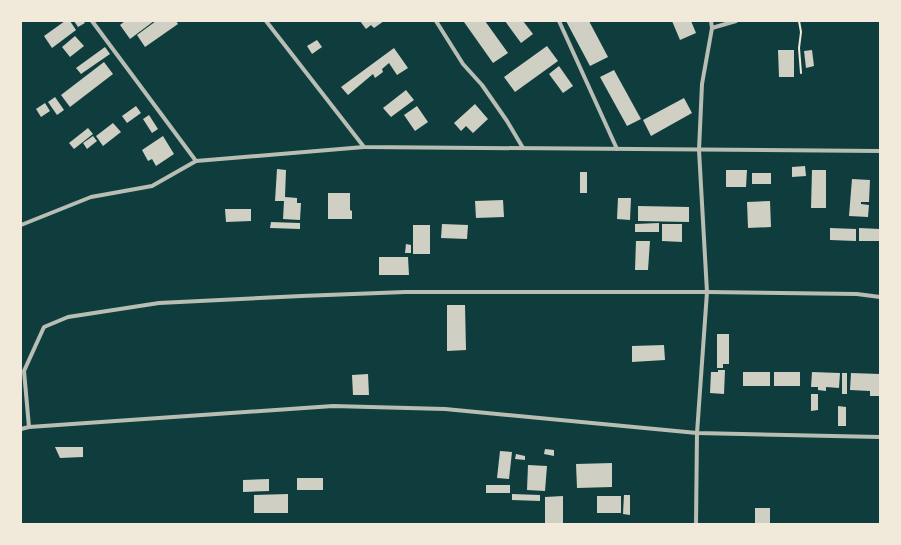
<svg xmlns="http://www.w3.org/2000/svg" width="901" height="545" font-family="'PT Serif',serif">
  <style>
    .building { fill: #cfcfc3 }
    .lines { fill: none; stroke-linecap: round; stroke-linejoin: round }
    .path { stroke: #f1e9da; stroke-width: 2 }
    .minor { stroke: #b8beb3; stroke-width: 4 }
  </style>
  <rect width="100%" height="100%" fill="#0f3d3e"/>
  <g class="building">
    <polygon points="65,21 70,21 76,30 52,48 44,36"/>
    <polygon points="74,21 83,21 85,23 78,27"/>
    <polygon points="125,21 154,21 130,39 120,25"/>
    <polygon points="156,21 176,21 178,24 145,47 137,35"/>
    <polygon points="360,21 384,21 374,28 371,25 366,29"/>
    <polygon points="466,21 485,21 508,53 493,63 464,22"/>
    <polygon points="505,21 523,21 533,34 521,43"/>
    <polygon points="566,21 589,21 608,57 590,66"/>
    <polygon points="672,21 691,21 696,33 680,40"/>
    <polygon points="75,36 84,46 70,57 62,47"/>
    <polygon points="317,40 322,47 312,54 307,46"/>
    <polygon points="547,46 558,61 515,92 504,77"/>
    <polygon points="105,47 110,54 81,74 76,68"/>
    <polygon points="394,48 408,68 397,75 389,63 382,69 383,72 375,78 373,74 348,95 341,87"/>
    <polygon points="778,50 794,50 794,77 779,77"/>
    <polygon points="812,50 814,66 806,68 804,51"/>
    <polygon points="104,62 113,74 70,107 61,95"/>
    <polygon points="559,66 573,86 563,93 549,74"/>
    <polygon points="614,70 641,119 627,126 600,77"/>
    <polygon points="406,90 414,100 391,117 383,108"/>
    <polygon points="55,97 64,110 57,115 48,102"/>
    <polygon points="684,98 692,113 651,136 643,120"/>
    <polygon points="45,103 50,111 41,117 36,109"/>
    <polygon points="475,104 488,119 473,133 466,126 461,131 454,123"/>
    <polygon points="136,106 141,113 127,123 122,116"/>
    <polygon points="417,106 428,122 415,131 404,115"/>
    <polygon points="149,115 158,129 152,133 143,119"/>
    <polygon points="113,123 121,132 103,146 96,136"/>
    <polygon points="88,128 93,134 74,149 69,143"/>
    <polygon points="93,136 97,141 87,149 83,143"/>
    <polygon points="163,136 174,154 156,166 152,159 148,161 142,150"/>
    <polygon points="805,166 806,176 792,177 792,167"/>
    <polygon points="277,169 286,170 285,197 297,198 297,203 301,203 300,220 283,219 284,201 275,201"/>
    <polygon points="726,170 747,170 746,187 726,187"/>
    <polygon points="812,170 826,170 826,208 811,208"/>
    <rect x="580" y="172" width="7" height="21"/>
    <rect x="752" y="173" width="19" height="11"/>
    <polygon points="852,179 870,180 869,202 861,202 861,204 869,205 868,217 849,216"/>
    <polygon points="328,193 350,193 350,210 352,211 352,219 328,219"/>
    <polygon points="618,198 631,198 630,220 617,219"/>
    <polygon points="503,200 504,217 476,218 475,201"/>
    <polygon points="770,201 771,227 748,228 747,202"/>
    <polygon points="638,206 689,207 689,222 638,221"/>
    <polygon points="225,209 251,209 251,221 226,222"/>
    <polygon points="271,222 300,223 300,229 270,228"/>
    <polygon points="659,223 659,232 635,232 635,224"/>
    <polygon points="442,224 468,225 467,239 441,238"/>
    <polygon points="662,224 682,224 682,242 662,241"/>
    <rect x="413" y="225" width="17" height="29"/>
    <polygon points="830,228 856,229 856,241 830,240"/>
    <polygon points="859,228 880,229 880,241 859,241"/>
    <polygon points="636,241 650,241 648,270 635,270"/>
    <polygon points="406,244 411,245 411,253 405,253"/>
    <polygon points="379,257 408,257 409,275 379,275"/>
    <polygon points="447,305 465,305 466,350 447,351"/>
    <polygon points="717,334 729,334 729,364 723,364 723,368 717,368"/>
    <polygon points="664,345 665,360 632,362 632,346"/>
    <polygon points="718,370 725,370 724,394 710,393 711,372 718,372"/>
    <rect x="743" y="372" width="27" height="14"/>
    <rect x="774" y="372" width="26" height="14"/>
    <polygon points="812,372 840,373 839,388 826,387 826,391 818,390 818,387 811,387"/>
    <rect x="842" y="373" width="5" height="21"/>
    <polygon points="851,373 880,374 880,396 870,396 870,391 850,390"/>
    <polygon points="368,374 369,395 353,395 352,375"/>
    <polygon points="811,394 818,394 818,410 811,411"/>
    <polygon points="838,406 846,407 846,426 838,426"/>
    <polygon points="55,447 83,447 83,457 60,458"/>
    <polygon points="545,449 554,450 554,456 544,454"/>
    <polygon points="500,451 512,452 509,479 497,478"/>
    <polygon points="516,454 525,456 525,460 515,459"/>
    <polygon points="612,463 612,487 577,488 576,464"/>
    <polygon points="528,465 547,466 545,491 527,490"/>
    <rect x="297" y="478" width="26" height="12"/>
    <polygon points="269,479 269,491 243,492 243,480"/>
    <rect x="486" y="485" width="24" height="8"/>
    <polygon points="288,494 288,513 254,513 254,495"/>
    <polygon points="512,494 540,495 540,501 512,500"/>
    <polygon points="624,495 630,495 630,515 623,514"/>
    <polygon points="563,496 563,524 545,524 545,497"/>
    <rect x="597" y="496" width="24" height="17"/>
    <rect x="755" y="508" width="15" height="16"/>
  </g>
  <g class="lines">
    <polyline class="path" points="799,21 801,32 799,48 801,73"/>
    <g class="minor">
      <polyline points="92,21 196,161"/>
      <polyline points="266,21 364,147 880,151"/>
      <polyline points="436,21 463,64 482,85 507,121 523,148"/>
      <polyline points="559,21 617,149"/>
      <polyline points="712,28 736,21"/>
      <polyline points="21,225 91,197 152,186 196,161 364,147"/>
      <polyline points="29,427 24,371 44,327 68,317 159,303 301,296 405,292 707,292 857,294 880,297"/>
      <polyline points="21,429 29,427 333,406 445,409 697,433 880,437"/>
      <polyline points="696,524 697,433 707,292 699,150 702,84 712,28 711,21"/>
    </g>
  </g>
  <rect width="901" height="545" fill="none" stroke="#f1e9da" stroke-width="44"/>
</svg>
